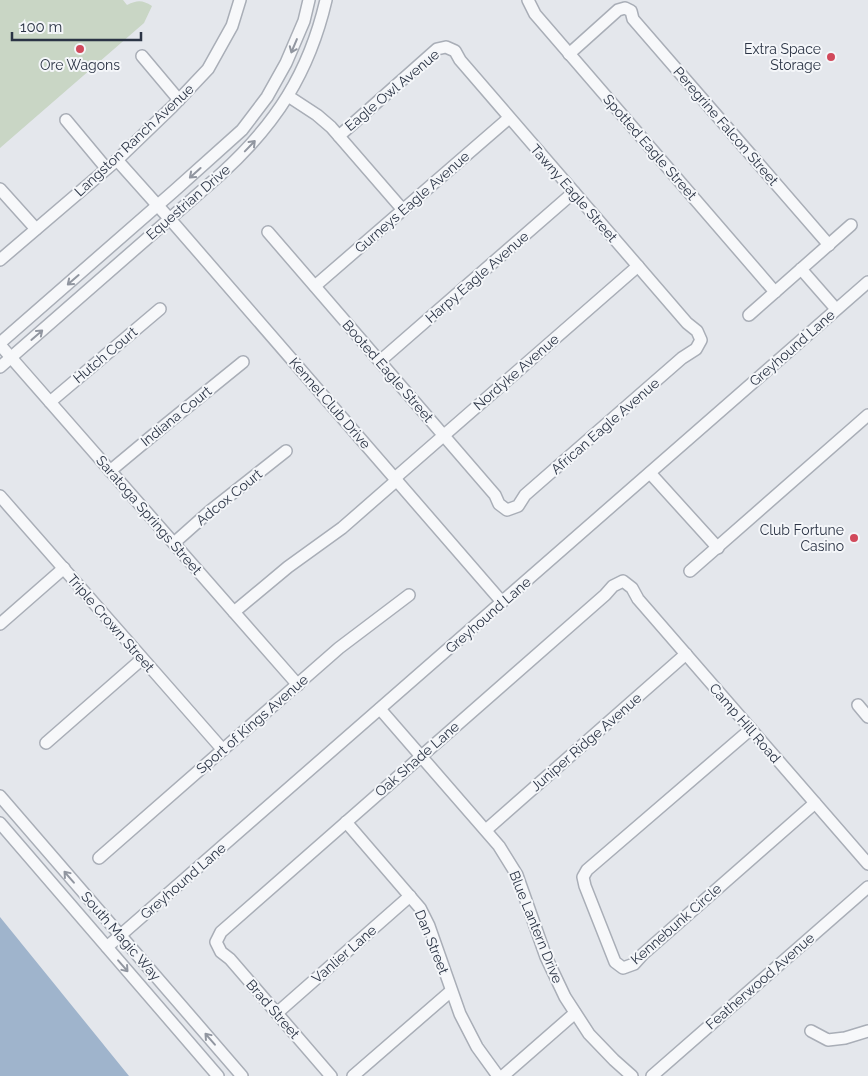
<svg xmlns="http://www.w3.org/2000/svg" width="868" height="1076" font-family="Raleway,sans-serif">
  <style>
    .green { fill: #c9d6c5 }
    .water { fill: #9fb4cc }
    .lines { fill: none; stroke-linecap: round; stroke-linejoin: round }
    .minor-casing { stroke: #a9aeb7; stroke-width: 14 }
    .minor { stroke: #f7f8fa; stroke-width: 11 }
    .oneway { stroke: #9196a0 }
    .poi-dot { fill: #d1495b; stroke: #f4f6f9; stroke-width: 2 }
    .labels { text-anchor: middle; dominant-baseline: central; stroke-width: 4; stroke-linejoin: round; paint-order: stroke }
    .poi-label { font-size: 14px; fill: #2b3445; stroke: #f4f6f9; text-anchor: end }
    .street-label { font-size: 14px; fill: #2b3445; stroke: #f4f6f9 }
  </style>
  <rect width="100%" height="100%" fill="#e4e7ec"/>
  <path class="green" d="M0,0H123L127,5C138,0 142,0 152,6L144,23L0,148Z"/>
  <polygon class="water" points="0,917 129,1076 0,1076"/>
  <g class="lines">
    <defs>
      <g id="minor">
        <polyline points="528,0 535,14 775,292"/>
        <polyline points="569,54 618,10 625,8 631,11 633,19 829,245"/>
        <polyline points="142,56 179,100"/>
        <polyline points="288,96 317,115 331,127 403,210"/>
        <polyline points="66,120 106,168"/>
        <polyline points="117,160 176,226 502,602"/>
        <polyline points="0,189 36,229"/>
        <polyline points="268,232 495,495 499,504 507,510 518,506 525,495 682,358 696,349 701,340 697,331 687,323 460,60 455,51 446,47 437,49 339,136"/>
        <polyline points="0,260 117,160 172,107 208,69 232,26 240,0"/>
        <polyline points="801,269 836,309"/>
        <polyline points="315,286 509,118"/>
        <polyline points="749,315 851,225"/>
        <polyline points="0,343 174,191 242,130 267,97 286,63 304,21 309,0"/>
        <polyline points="0,345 298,685"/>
        <polyline points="380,361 574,192"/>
        <path d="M0,367L221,174C276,124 309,73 326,0"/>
        <polyline points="50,402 160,309"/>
        <polyline points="110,471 164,426 243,362"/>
        <polyline points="650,473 718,548"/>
        <polyline points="395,478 638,266"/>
        <polyline points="0,496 223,750"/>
        <polyline points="174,543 210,511 286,451"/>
        <polyline points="690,571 868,415"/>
        <polyline points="234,612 288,567 342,528 397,480"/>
        <polyline points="0,624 64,568"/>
        <polyline points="858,705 868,717"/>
        <polyline points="380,709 499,846 517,875 546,957 565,997 589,1034 614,1060 632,1076"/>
        <polyline points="751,729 587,870 583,877 585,886 615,962 623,968 634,964 643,954 815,803"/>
        <polyline points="46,743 142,659"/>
        <polyline points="0,796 242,1076"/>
        <polyline points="346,822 420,908 429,926 460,1014 477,1047 498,1076"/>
        <polyline points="0,823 218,1076"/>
        <polyline points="486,830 686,654"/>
        <polyline points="99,858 339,648 409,595"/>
        <polyline points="107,947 868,282"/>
        <polyline points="277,1013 410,896"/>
        <polyline points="811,1031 828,1040 845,1038 868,1031"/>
        <polyline points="331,1076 230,959 221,952 216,942 221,932 605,595 613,586 623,581 632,588 638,599 868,864"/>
        <polyline points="353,1076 451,991"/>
        <polyline points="503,1076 575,1013"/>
        <polyline points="652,1076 868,887"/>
      </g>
    </defs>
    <use href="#minor" class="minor-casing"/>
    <use href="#minor" class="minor"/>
  </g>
  <defs><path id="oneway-shaft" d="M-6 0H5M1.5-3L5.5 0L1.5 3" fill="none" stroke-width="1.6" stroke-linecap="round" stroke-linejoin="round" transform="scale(1.25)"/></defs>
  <g class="oneway">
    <use href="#oneway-shaft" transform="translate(294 46) rotate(113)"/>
    <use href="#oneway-shaft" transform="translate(250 146) rotate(-46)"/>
    <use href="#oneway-shaft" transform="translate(195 173) rotate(138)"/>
    <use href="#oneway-shaft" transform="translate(73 280) rotate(139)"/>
    <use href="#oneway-shaft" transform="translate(37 335) rotate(-41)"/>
    <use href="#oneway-shaft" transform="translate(69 877) rotate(-131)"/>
    <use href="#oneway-shaft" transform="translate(123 966) rotate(49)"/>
    <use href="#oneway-shaft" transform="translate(210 1039) rotate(-131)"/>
  </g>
  <g class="poi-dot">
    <circle cx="80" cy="49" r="5"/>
    <circle cx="831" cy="57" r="5"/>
    <circle cx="854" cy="538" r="5"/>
  </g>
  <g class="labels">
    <g class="poi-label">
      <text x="821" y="49">Extra Space<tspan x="821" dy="16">Storage</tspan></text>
      <text x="80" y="65" text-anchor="middle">Ore Wagons</text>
      <text x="844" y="530">Club Fortune<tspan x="844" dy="16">Casino</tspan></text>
    </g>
    <g class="street-label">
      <text transform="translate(392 90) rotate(-40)">Eagle Owl Avenue</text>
      <text transform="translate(726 126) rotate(49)">Peregrine Falcon Street</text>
      <text transform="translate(134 140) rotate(-43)">Langston Ranch Avenue</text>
      <text transform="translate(650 147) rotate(49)">Spotted Eagle Street</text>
      <text transform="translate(574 193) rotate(49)">Tawny Eagle Street</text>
      <text transform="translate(188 202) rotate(-41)">Equestrian Drive</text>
      <text transform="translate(412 202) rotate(-41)">Gurneys Eagle Avenue</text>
      <text transform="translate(477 277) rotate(-41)">Harpy Eagle Avenue</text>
      <text transform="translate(792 348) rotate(-41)">Greyhound Lane</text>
      <text transform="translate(105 355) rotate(-40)">Hutch Court</text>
      <text transform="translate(388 371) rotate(49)">Booted Eagle Street</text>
      <text transform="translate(516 372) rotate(-41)">Nordyke Avenue</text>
      <text transform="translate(330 403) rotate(49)">Kennel Club Drive</text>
      <text transform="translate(176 416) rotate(-39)">Indiana Court</text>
      <text transform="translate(605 426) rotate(-41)">African Eagle Avenue</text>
      <text transform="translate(229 497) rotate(-39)">Adcox Court</text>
      <text transform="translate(149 515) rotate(49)">Saratoga Springs Street</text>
      <text transform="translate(488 615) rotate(-41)">Greyhound Lane</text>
      <text transform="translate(111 623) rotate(49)">Triple Crown Street</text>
      <text transform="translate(745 723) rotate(49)">Camp Hill Road</text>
      <text transform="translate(252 724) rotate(-41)">Sport of Kings Avenue</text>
      <text transform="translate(586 742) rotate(-41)">Juniper Ridge Avenue</text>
      <text transform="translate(417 759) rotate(-41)">Oak Shade Lane</text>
      <text transform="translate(183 881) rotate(-41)">Greyhound Lane</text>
      <text transform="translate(676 924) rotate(-41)">Kennebunk Circle</text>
      <text transform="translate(536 927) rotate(68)">Blue Lantern Drive</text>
      <text transform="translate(121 936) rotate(49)">South Magic Way</text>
      <text transform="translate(432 942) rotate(68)">Dan Street</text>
      <text transform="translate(344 954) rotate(-41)">Vanlier Lane</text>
      <text transform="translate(760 981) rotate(-41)">Featherwood Avenue</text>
      <text transform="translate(273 1009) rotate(49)">Brad Street</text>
    </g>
  </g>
  <path d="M12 32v8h129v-8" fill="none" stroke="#2b3445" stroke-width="2.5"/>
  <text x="20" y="32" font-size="15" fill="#2b3445" stroke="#f4f6f9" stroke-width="4" paint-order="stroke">100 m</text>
</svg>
